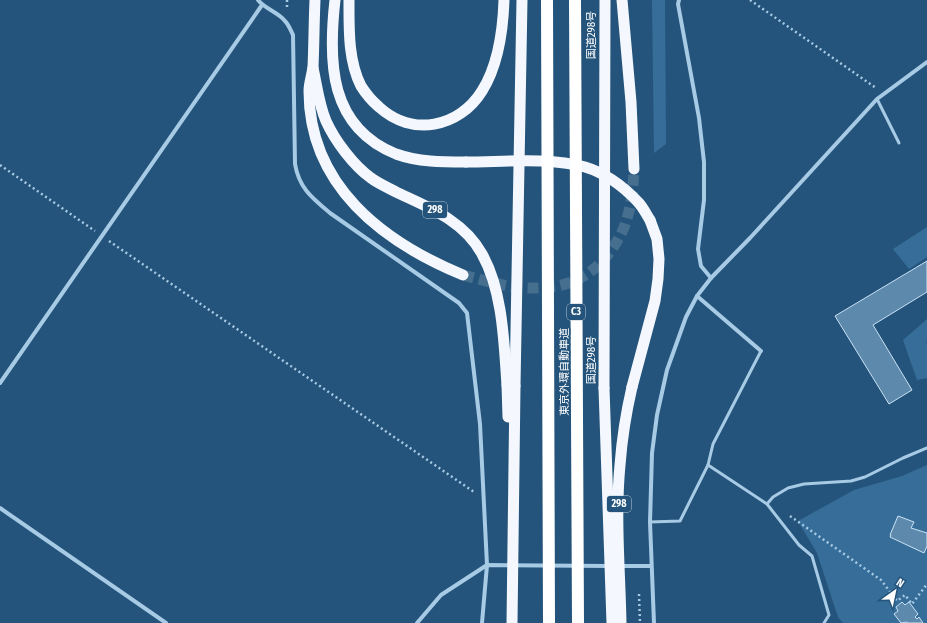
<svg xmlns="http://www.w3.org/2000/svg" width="927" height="623" font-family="'Fira Sans Condensed','Noto Sans JP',sans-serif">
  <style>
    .green { fill: #376e99 }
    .building { fill: #5d89ad; stroke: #cae2f4 }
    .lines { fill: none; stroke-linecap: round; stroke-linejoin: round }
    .trunk-tunnel { stroke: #456e8f; stroke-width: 11; stroke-dasharray: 11 5.5; stroke-linecap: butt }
    .path { stroke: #a7cae5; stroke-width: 2.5; stroke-dasharray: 2 3; stroke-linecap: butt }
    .service { stroke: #a7cae5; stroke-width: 3 }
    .minor { stroke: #a7cae5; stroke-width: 4 }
    .trunk { stroke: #f4f8fe; stroke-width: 11 }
    .trunk-bridge { stroke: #f4f8fe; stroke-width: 11 }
    .motorway-bridge { stroke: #fff; stroke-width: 12 }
    .labels { text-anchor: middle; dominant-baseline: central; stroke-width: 3; stroke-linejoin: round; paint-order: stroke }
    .shield { fill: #24547b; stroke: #bdccd7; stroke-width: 1 }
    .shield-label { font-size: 10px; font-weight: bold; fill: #fff }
    .street-label { font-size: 11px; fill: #fff; stroke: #24547b }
  </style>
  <rect width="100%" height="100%" fill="#24547b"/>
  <g class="green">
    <polygon points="652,0 665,0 666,144 654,153"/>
    <polygon points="927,227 927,257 909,269 893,249"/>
    <polygon points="927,319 927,341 926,342 927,344 927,378 917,380 903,340"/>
    <polygon points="927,465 927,623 843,623 838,617 817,553 798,521 854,490 902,476"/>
  </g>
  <g class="building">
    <polygon points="927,261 927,292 873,325 912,390 889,404 835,316"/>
    <polygon points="898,516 914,522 911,528 927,533 927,546 924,553 890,537 891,535 890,535"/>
    <polygon points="902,602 905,605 909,602 918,614 915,617 917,619 919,617 923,623 908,623 907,622 901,623 894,614 898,611 896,607"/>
  </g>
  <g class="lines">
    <path class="trunk-tunnel" d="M463,275C478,279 493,283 508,286C530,290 563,289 582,277C599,268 614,249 622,232C631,212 633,191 634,169"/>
    <g class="path">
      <polyline points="287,0 287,9"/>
      <polyline points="750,0 876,88"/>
      <polyline points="0,165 95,231"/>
      <polyline points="109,241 474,492"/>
      <polyline points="790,516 881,580 897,601 905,595 912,604 927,584"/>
      <polyline points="639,594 640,623"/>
    </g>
    <g class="service">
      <polyline points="877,99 899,143"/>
      <polyline points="761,351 713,444 708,465 767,504 773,497 788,488 804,484 851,481 865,477 903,458 927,448"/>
      <polyline points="767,504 799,545 812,556 829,615 824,623"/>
      <polyline points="650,522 680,521 708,465"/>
    </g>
    <g class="minor">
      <path d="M258,0C265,9 278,12 285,21C289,25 291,31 293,35L295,164C299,188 312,198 330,213L459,303L467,313L480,424L487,565L482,623"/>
      <polyline points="679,0 678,4 699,118 704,162 704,200 698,249 701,266 711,278"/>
      <polyline points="697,296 761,351"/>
      <polyline points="0,383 262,5"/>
      <polyline points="0,508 166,623"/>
      <polyline points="620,566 651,566"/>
      <polyline points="417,623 441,595 487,565 609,566"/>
      <polyline points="654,623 650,522 652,453 657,415 667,370 686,317 697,296 711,278 750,238 877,99 927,62"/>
    </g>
    <g class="trunk">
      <path d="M315,0C314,22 314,45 313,67C312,75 309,83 309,91C309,186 383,242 463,275"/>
      <path d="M335,0C328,62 329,127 396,154C418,162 442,162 466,162"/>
      <path d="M349,0C349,29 348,60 361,86C366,94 372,101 379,107C412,137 459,128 482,91C499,64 503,30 504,0"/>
      <polyline points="622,0 631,102 634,169"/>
      <path d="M313,68C317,86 319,105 326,121C335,141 354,166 371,178C379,184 389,188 398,193C430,208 464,221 482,254C503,291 504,344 507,385"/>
      <polyline points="515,386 522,0"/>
      <polyline points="632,387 655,301 658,279 659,259 657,239 650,220"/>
      <polyline points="604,388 605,0"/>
    </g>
    <g class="trunk-bridge">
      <path d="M466,162C503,162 548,157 585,167C605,173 624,187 638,202C643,207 646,214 650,220"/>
      <polyline points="507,385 508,417"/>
      <polyline points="604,388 612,623"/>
      <polyline points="512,623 515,386"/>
      <path d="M621,623C620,571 615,517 620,465C622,438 626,413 632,387"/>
    </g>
    <g class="motorway-bridge">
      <polyline points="547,0 549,623"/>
      <polyline points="575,0 578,623"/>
    </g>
  </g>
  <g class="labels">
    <g class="shield">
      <rect x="423" y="202" width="24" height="16" rx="3"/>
      <rect x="567" y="304" width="18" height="16" rx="3"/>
      <rect x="607" y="496" width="24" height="16" rx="3"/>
    </g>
    <g class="shield-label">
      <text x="435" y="210">298</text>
      <text x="576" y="312">C3</text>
      <text x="619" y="504">298</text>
    </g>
    <g class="street-label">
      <text transform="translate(591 35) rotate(-90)">国道298号</text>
      <text transform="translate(591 360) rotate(-90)">国道298号</text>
      <text transform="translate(564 372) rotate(-90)">東京外環自動車道</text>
    </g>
  </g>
  <g transform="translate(895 591) rotate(33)" stroke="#24547b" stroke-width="3" paint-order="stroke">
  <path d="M0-3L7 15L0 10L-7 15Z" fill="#ffffff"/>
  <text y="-6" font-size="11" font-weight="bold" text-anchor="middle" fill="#ffffff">N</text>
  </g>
</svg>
